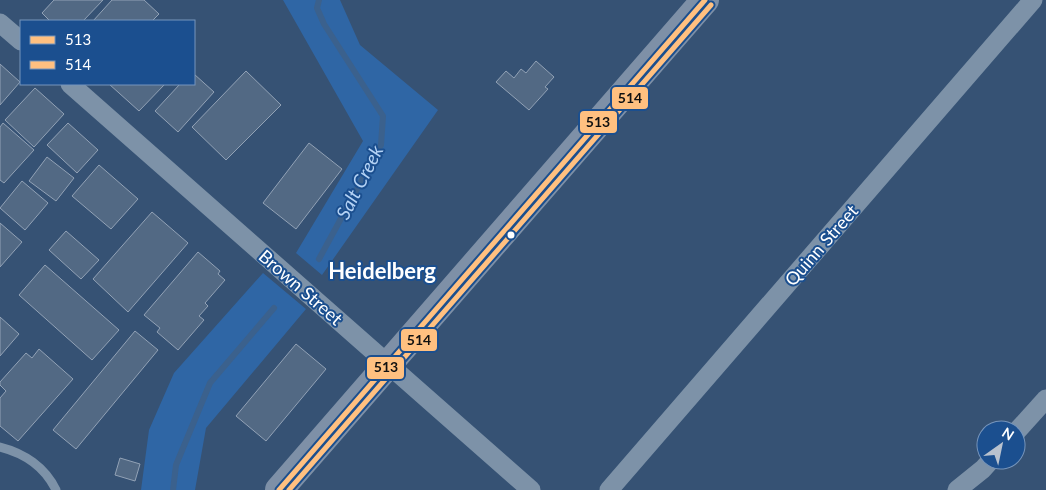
<svg xmlns="http://www.w3.org/2000/svg" width="1046" height="490" font-family="Lato,sans-serif">
  <style>
    .green { fill: #2f66a5 }
    .lines { fill: none; stroke-linecap: round; stroke-linejoin: round }
    .stream { stroke: #3b618d; stroke-width: 6 }
    .building { fill: #526984; stroke: #92a2b6 }
    .service { stroke: #7d92a8; stroke-width: 9 }
    .minor { stroke: #7d92a8; stroke-width: 19 }
    .trunk { stroke: #7e90a7; stroke-width: 28 }
    .bus-1-casing { stroke: #1b4f8f; stroke-width: 9 }
    .bus-2-casing { stroke: #1b4f8f; stroke-width: 9 }
    .bus-1 { stroke: #ffc080; stroke-width: 5 }
    .bus-2 { stroke: #ffc080; stroke-width: 5 }
    .bus-dot { fill: #fff; stroke: #1b4f8f; stroke-width: 2 }
    .labels { text-anchor: middle; dominant-baseline: central; stroke-width: 4; stroke-linejoin: round; paint-order: stroke }
    .street-label { font-size: 18px; fill: #fff; stroke: #1b4f8f }
    .water-label { font-size: 19px; font-style: italic; fill: #b5d3f5; stroke: #1b4f8f }
    .district-label { font-size: 22px; font-weight: bold; fill: #fff; stroke: #1b4f8f }
    .line-badge { stroke: #1b4f8f; stroke-width: 2 }
    .pale-badge-label { font-size: 14px; text-anchor: middle; font-weight: bold; fill: #111 }
  </style>
  <rect width="100%" height="100%" fill="#365274"/>
  <g class="green">
    <polygon points="283,0 340,0 360,45 438,110 322,275 296,253 363,141"/>
    <polygon points="263,273 306,309 206,428 195,490 141,490 149,430 174,373"/>
  </g>
  <g class="lines">
    <g class="stream">
      <polyline points="319,0 317,8 324,24 383,116 381,145 319,259"/>
      <polyline points="173,490 176,465 210,383 274,308"/>
    </g>
  </g>
  <g class="building">
    <polygon points="54,0 103,0 83,21 50,21 42,13"/>
    <polygon points="112,0 144,0 159,14 152,21 93,21"/>
    <polygon points="536,61 554,77 545,87 548,89 529,110 496,82 506,71 514,78 521,69 526,73"/>
    <polygon points="0,64 20,82 0,105"/>
    <polygon points="246,71 281,105 226,160 192,127"/>
    <polygon points="194,74 214,92 178,132 155,111 180,84 194,84"/>
    <polygon points="109,84 165,84 139,111"/>
    <polygon points="35,88 64,114 34,147 5,120"/>
    <polygon points="3,123 34,150 4,183 0,180 0,127"/>
    <polygon points="68,123 98,150 77,173 47,145"/>
    <polygon points="309,143 342,169 296,229 263,203"/>
    <polygon points="47,157 74,178 56,201 29,181"/>
    <polygon points="99,165 138,199 111,229 72,196"/>
    <polygon points="22,181 48,203 25,230 0,208"/>
    <polygon points="152,212 188,243 128,312 93,279"/>
    <polygon points="0,223 22,242 0,267"/>
    <polygon points="66,231 99,260 81,279 49,250"/>
    <polygon points="198,252 220,271 218,274 225,280 205,303 208,306 199,316 204,320 178,350 157,332 160,328 144,315"/>
    <polygon points="45,265 119,330 92,360 19,295"/>
    <polygon points="0,317 19,334 0,356"/>
    <polygon points="135,331 158,350 76,449 53,430"/>
    <polygon points="296,344 326,369 266,441 236,416"/>
    <polygon points="39,349 73,379 18,441 0,426 0,398 6,391 0,385 0,382 26,353 32,358"/>
    <polygon points="120,458 140,464 135,481 115,475"/>
  </g>
  <g class="lines">
    <path class="service" d="M0,447C24,453 45,467 56,490"/>
    <g class="minor">
      <polyline points="0,23 21,41"/>
      <polyline points="70,84 531,490"/>
      <polyline points="1016,432 1046,399"/>
      <polyline points="609,490 1033,0"/>
      <polyline points="957,490 983,469 991,460"/>
    </g>
    <polyline class="trunk" points="279,490 705,0"/>
    <defs>
      <polyline id="bus-1" points="279,490 705,0"/>
      <polyline id="bus-2" points="289,490 711,5"/>
    </defs>
    <use href="#bus-1" class="bus-1-casing"/>
    <use href="#bus-2" class="bus-2-casing"/>
    <use href="#bus-1" class="bus-1"/>
    <use href="#bus-2" class="bus-2"/>
  </g>
  <circle class="bus-dot" cx="511" cy="235" r="4.5"/>
  <g class="labels">
    <g class="street-label">
      <text transform="translate(821 245) rotate(-49)">Quinn Street</text>
      <text transform="translate(301 287) rotate(41)">Brown Street</text>
    </g>
    <g class="water-label">
      <text transform="translate(359 182) rotate(-63)">Salt Creek</text>
    </g>
    <g class="district-label">
      <text x="382" y="270">Heidelberg</text>
    </g>
  </g>
  <g class="line-badge">
    <rect x="611" y="86" width="38" height="24" rx="5" fill="#ffc080"/>
    <rect x="579" y="110" width="39" height="24" rx="5" fill="#ffc080"/>
    <rect x="400" y="328" width="38" height="24" rx="5" fill="#ffc080"/>
    <rect x="366" y="356" width="39" height="24" rx="5" fill="#ffc080"/>
  </g>
  <g class="pale-badge-label">
    <text x="630" y="103">514</text>
    <text x="598" y="127">513</text>
    <text x="419" y="345">514</text>
    <text x="386" y="372">513</text>
  </g>
  <rect x="20" y="20" width="175" height="65" fill="#1b4f8f" stroke="#7695bc"/>
  <rect x="30" y="36" width="25" height="8" fill="#ffc080" stroke="#7695bc"/>
  <text x="65" y="45" font-size="15" fill="#ffffff">513</text>
  <rect x="30" y="61" width="25" height="8" fill="#ffc080" stroke="#7695bc"/>
  <text x="65" y="70" font-size="15" fill="#ffffff">514</text>
  <g transform="translate(1001 445) rotate(33)"><circle r="24" fill="#1b4f8f" stroke="#7695bc"/>
  <path d="M0-4L9 19L0 12L-9 19Z" fill="#b9c2ce"/>
  <text y="-8" font-size="14" font-weight="bold" text-anchor="middle" fill="#ffffff">N</text>
  </g>
</svg>
